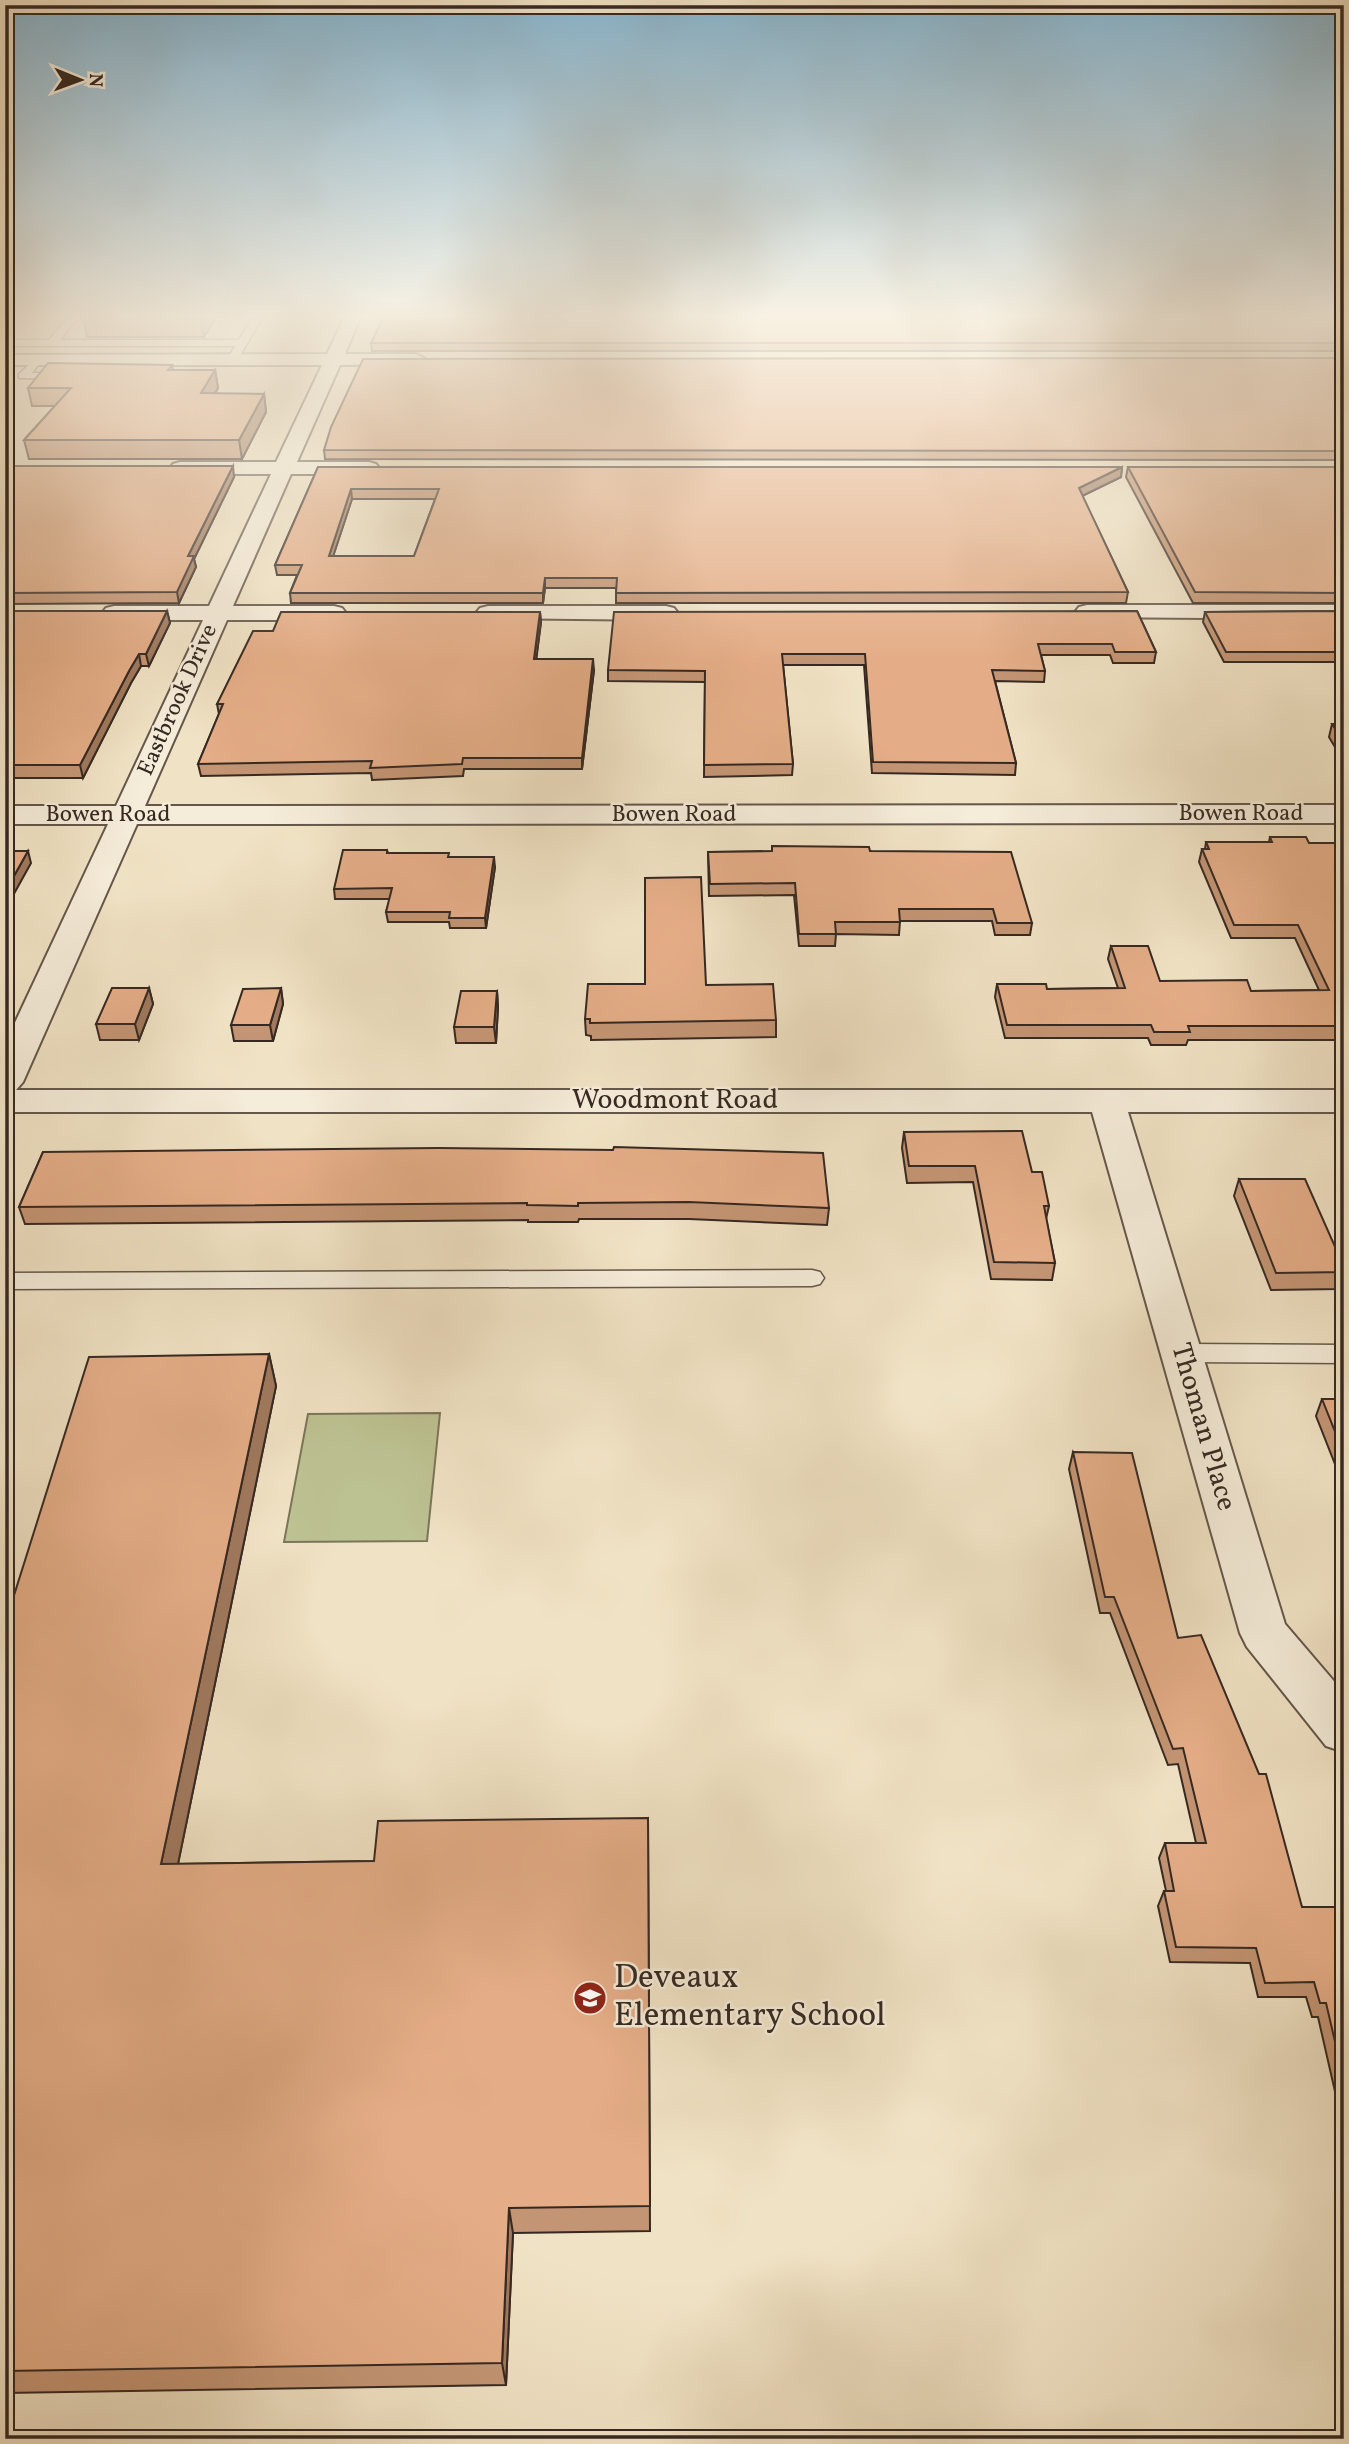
<svg xmlns="http://www.w3.org/2000/svg" width="1349" height="2444" font-family="Vollkorn,serif">
  <style>
    .green { fill: #bdc292; stroke: #7a765a; stroke-width: 2 }
    .lines { fill: none; stroke-linecap: round; stroke-linejoin: round }
    .lane-casing { stroke: #64574a; stroke-width: 3 }
    .street-casing { stroke: #64574a; stroke-width: 4 }
    .lane { fill: #f5ecd9; fill-rule: evenodd }
    .street { fill: #f5ecd9; fill-rule: evenodd }
    .wall { fill: #c49574; stroke: #362922; stroke-width: 2; fill-rule: evenodd }
    .shaded-wall { fill: #a0795e; stroke: #362922; stroke-width: 2 }
    .building { fill: #e4ad87; stroke: #362922; stroke-width: 2; fill-rule: evenodd }
    .labels { text-anchor: middle; dominant-baseline: central; stroke-width: 5; stroke-linejoin: round; paint-order: stroke }
    .far-street-label { font-size: 23px; fill: #362922; stroke: #f5ecd9 }
    .street-label { font-size: 28px; fill: #362922; stroke: #f5ecd9 }
    .near-poi-label { font-size: 33px; fill: #362922; stroke: #f5ecd9; text-anchor: start }
  </style>
  <rect width="100%" height="100%" fill="#f0e2c4"/>
  <filter id="stains"><feTurbulence type="fractalNoise" baseFrequency=".00286" numOctaves="4"/><feColorMatrix values="0 0 0 0 .2 0 0 0 0 .09 0 0 0 0 .02 0 0 0 .5 -.17"/></filter>
  <radialGradient id="worn" r=".72"><stop offset=".6" stop-color="#630" stop-opacity="0"/><stop offset="1" stop-color="#630" stop-opacity=".3"/></radialGradient>
  <polygon class="green" points="440,1413 427,1541 284,1542 308,1414"/>
  <g class="lines">
    <defs>
      <g id="lane">
        <polygon points="67,318 77,318 60,340 239,340 252,318 262,318 239,357 234,360 229,357 235,346 5,346 5,340 49,340"/>
        <polygon points="37,357 42,360 32,373 66,373 71,376 66,379 19,378 19,374"/>
        <polygon points="812,1270 820,1272 824,1278 820,1284 812,1286 5,1289 5,1273"/>
        <polygon points="1181,1344 1344,1345 1344,1363 1181,1362 1172,1359 1169,1353 1172,1347"/>
      </g>
      <g id="street">
        <polygon points="344,318 360,318 345,354 416,354 425,359 416,364 340,365 297,462 369,462 376,464 379,468 376,472 369,474 291,474 233,606 334,606 342,608 346,613 342,618 334,620 227,620 145,806 1344,805 1344,823 137,824 23,1082 16,1090 1344,1090 1344,1112 1128,1112 1285,1624 1344,1693 1344,1752 1326,1746 1247,1647 1240,1633 1092,1112 5,1112 5,1044 108,824 5,824 5,806 116,806 203,620 114,620 106,618 102,613 106,608 114,606 209,606 271,474 180,474 173,472 170,468 173,464 180,462 276,462 322,365 5,365 5,355 327,354"/>
        <polygon points="1087,605 1344,605 1344,619 1079,617 1075,612 1079,607"/>
        <polygon points="488,606 666,606 674,608 678,613 674,618 666,620 480,618 476,613 480,608"/>
      </g>
    </defs>
    <use href="#lane" class="lane-casing"/>
    <use href="#street" class="street-casing"/>
    <use href="#lane" class="lane"/>
    <use href="#street" class="street"/>
  </g>
  <g class="wall">
    <polygon points="83,318 216,318 204,337 87,337"/>
    <polygon points="1344,318 1344,351 372,351 371,343"/>
    <polygon points="1344,358 1344,460 325,459 324,450"/>
    <polygon points="172,365 173,370 215,370 218,388 215,394 264,394 266,412 242,459 29,459 24,440 55,406 32,406 28,388"/>
    <path d="M318,467H1122L1121,477L1082,496L1128,592L1126,603H616V588H545L543,603H291L290,593L297,575H277L275,565ZM352,499H435L414,556H333Z"/>
    <polygon points="1128,467 1344,467 1344,603 1193,603 1126,477"/>
    <polygon points="5,473 234,477 194,559 196,567 179,603 5,604"/>
    <polygon points="5,611 167,611 170,623 149,666 141,666 131,683 83,778 5,778"/>
    <polygon points="1137,611 1156,652 1154,663 1113,663 1110,655 1041,655 1045,671 1044,682 995,681 1016,763 1015,775 872,773 864,665 783,665 793,764 792,775 704,777 705,682 608,681 608,670"/>
    <polygon points="1344,611 1344,662 1224,662 1203,622 1205,612"/>
    <polygon points="540,612 541,622 536,659 594,670 582,769 464,769 463,776 372,780 371,773 201,776 198,764 219,714 217,704 273,631"/>
    <polygon points="1332,724 1344,724 1344,762 1329,737"/>
    <polygon points="1270,837 1309,843 1344,843 1344,1040 1188,1040 1186,1045 1151,1045 1148,1038 1005,1038 995,997 997,984 1047,989 1118,988 1108,959 1111,946 1160,981 1251,991 1319,990 1295,938 1231,938 1199,862 1202,849 1205,849 1206,842 1269,842"/>
    <polygon points="387,850 388,853 449,857 495,867 486,928 450,928 449,922 388,922 386,912 390,899 335,899 334,889"/>
    <polygon points="870,851 1032,923 1030,935 995,935 992,921 900,921 899,935 836,934 835,946 799,946 794,895 709,896 708,852"/>
    <polygon points="706,985 776,1020 776,1037 591,1040 591,1036 586,1035 585,1019"/>
    <polygon points="149,988 153,1004 139,1040 100,1040 96,1024"/>
    <polygon points="281,988 283,1004 273,1041 234,1041 231,1025"/>
    <polygon points="497,991 498,1007 496,1043 456,1043 454,1027"/>
    <polygon points="904,1132 1032,1172 1049,1206 1046,1219 1055,1263 1052,1280 991,1279 973,1182 907,1183 902,1148"/>
    <polygon points="43,1152 829,1208 827,1225 689,1219 579,1219 578,1222 528,1222 528,1220 25,1224 19,1207"/>
    <polygon points="1239,1179 1344,1267 1344,1279 1340,1289 1271,1290 1234,1196"/>
    <polygon points="269,1354 276,1386 178,1864 374,1861 648,1818 650,2231 513,2233 506,2385 5,2393 5,1624"/>
    <polygon points="1322,1399 1344,1399 1344,1487 1316,1416"/>
    <polygon points="1073,1452 1178,1638 1302,1907 1344,1907 1344,2131 1318,2017 1312,2017 1306,1997 1258,1997 1250,1963 1170,1962 1158,1906 1164,1891 1166,1891 1159,1858 1165,1843 1196,1843 1178,1764 1168,1765 1110,1613 1100,1613 1069,1469"/>
  </g>
  <g class="shaded-wall">
    <polygon points="201,318 216,318 204,337"/>
    <polygon points="215,370 218,388 204,412 201,393"/>
    <polygon points="264,394 266,412 242,459 239,440"/>
    <polygon points="233,466 234,477 194,559 196,567 179,603 177,592 188,556"/>
    <polygon points="1122,467 1121,477 1078,498 1079,488"/>
    <polygon points="351,489 352,499 330,566 329,556"/>
    <polygon points="545,578 545,588 543,603 543,593"/>
    <polygon points="167,611 170,623 149,666 146,654"/>
    <polygon points="540,612 541,622 535,670 534,659"/>
    <polygon points="139,654 141,666 131,683 83,778 80,765 129,671"/>
    <polygon points="593,659 594,670 582,769 582,758"/>
    <polygon points="28,851 31,863 5,910 5,892"/>
    <polygon points="494,857 495,867 486,928 485,918"/>
    <polygon points="149,988 153,1004 139,1040 135,1024"/>
    <polygon points="281,988 283,1004 273,1041 270,1025"/>
    <polygon points="497,991 498,1007 496,1043 494,1027"/>
    <polygon points="269,1354 276,1386 172,1893 161,1864"/>
    <polygon points="509,2208 513,2233 506,2385 502,2363"/>
  </g>
  <g class="building">
    <polygon points="383,318 1344,318 1344,343 371,343"/>
    <polygon points="1344,358 1344,451 324,450 331,427 363,359"/>
    <polygon points="48,363 172,365 168,370 215,370 201,393 264,394 239,440 24,440 71,388 28,388"/>
    <polygon points="12,466 233,466 188,556 194,556 177,592 5,593 5,473"/>
    <path d="M318,467H1122L1079,488L1128,592L616,593L617,578H545L543,593H290L302,565H275ZM351,489H439L414,556H329Z"/>
    <polygon points="1128,467 1344,467 1344,593 1195,592"/>
    <polygon points="5,611 167,611 146,654 139,654 129,671 80,765 5,765"/>
    <polygon points="1137,611 1156,652 1115,652 1112,644 1038,644 1045,671 992,670 1016,763 873,762 865,654 782,654 793,764 704,765 705,671 608,670 614,612"/>
    <polygon points="1344,611 1344,652 1226,652 1205,612"/>
    <polygon points="281,612 540,612 534,659 593,659 582,758 463,758 462,764 370,768 372,761 198,764 223,704 217,704 253,631 273,631"/>
    <polygon points="1332,724 1344,724 1344,743"/>
    <polygon points="1270,837 1306,837 1309,843 1344,843 1344,1026 1188,1026 1190,1032 1154,1032 1151,1025 1007,1025 997,984 1046,984 1047,989 1125,988 1111,946 1148,946 1160,981 1247,980 1251,991 1329,990 1298,925 1234,925 1202,849 1209,849 1206,842 1272,842"/>
    <polygon points="772,846 869,847 870,851 1011,852 1032,923 997,923 993,909 899,909 900,922 835,922 836,934 799,934 795,883 710,884 708,852 772,851"/>
    <polygon points="343,850 387,850 387,853 449,853 448,857 494,857 485,918 449,918 450,912 386,912 392,888 334,889"/>
    <polygon points="5,851 28,851 5,892"/>
    <polygon points="701,877 706,985 773,984 776,1020 590,1023 590,1019 585,1019 588,984 645,984 645,878"/>
    <polygon points="112,988 149,988 135,1024 96,1024"/>
    <polygon points="281,988 270,1025 231,1025 243,989"/>
    <polygon points="461,991 497,991 494,1027 454,1027"/>
    <polygon points="1022,1131 1032,1172 1042,1172 1049,1206 1044,1206 1055,1263 994,1262 975,1166 909,1166 904,1132"/>
    <polygon points="614,1147 823,1153 829,1208 689,1202 578,1203 578,1206 527,1205 527,1203 19,1207 43,1152 438,1148 613,1150"/>
    <polygon points="1239,1179 1305,1179 1344,1267 1344,1272 1276,1273"/>
    <polygon points="269,1354 161,1864 374,1861 378,1821 648,1818 650,2206 509,2208 502,2363 5,2371 5,1624 89,1357"/>
    <polygon points="1322,1399 1344,1399 1344,1454"/>
    <polygon points="1073,1452 1132,1453 1178,1638 1201,1635 1259,1774 1266,1774 1302,1907 1344,1907 1344,2080 1326,2003 1320,2003 1314,1982 1265,1983 1256,1948 1176,1947 1164,1891 1174,1891 1165,1843 1206,1843 1183,1748 1173,1749 1114,1597 1105,1597"/>
  </g>
  <linearGradient id="sky" x2="0" y2="1"><stop stop-color="#89b8d3"/><stop offset="0.48" stop-color="#f8f2e4"/><stop offset="1" stop-color="#f8f2e4" stop-opacity="0"/></linearGradient>
  <rect width="1349" height="660" fill="url(#sky)"/>
  <defs>
    <symbol id="school-disc" viewBox="-11 -11 22 22"><circle r="9.5" fill="#8f2418" stroke="#f5ecd9"/><path d="M0-5L7-2L0 1L-7-2ZM-4 1L0 2.5L4 1V4Q0 6-4 4Z" fill="#fff"/></symbol>
  </defs>
  <g fill-rule="evenodd">
    <use href="#school-disc" x="571" y="1979" width="38" height="38"/>
  </g>
  <g class="labels">
    <g class="far-street-label">
      <text transform="translate(178 700) rotate(-66)">Eastbrook Drive</text>
      <text x="1241" y="814">Bowen Road</text>
      <text x="108" y="815">Bowen Road</text>
      <text x="674" y="815">Bowen Road</text>
    </g>
    <g class="street-label">
      <text x="675" y="1100">Woodmont Road</text>
      <text transform="translate(1203 1427) rotate(74)">Thoman Place</text>
    </g>
    <g class="near-poi-label">
      <text x="614" y="1979">Deveaux<tspan x="614" dy="38">Elementary School</tspan></text>
    </g>
  </g>
  <rect width="1349" height="2444" fill="none" stroke="#f0e2c4" stroke-width="28"/>
  <rect x="7" y="7" width="1335" height="2430" fill="none" stroke="#362922" stroke-width="3.5"/>
  <rect x="14" y="14" width="1321" height="2416" fill="none" stroke="#362922" stroke-width="2"/>
  <g transform="translate(80 80) rotate(91)" stroke="#f5ecd9" stroke-width="5" paint-order="stroke">
  <path d="M0-5L12 26L0 18L-12 26Z" fill="#362922"/>
  <text y="-10" font-size="19" font-weight="bold" text-anchor="middle" fill="#362922">N</text>
  </g>
  <rect width="100%" height="100%" filter="url(#stains)"/>
  <rect width="100%" height="100%" fill="url(#worn)"/>
</svg>
